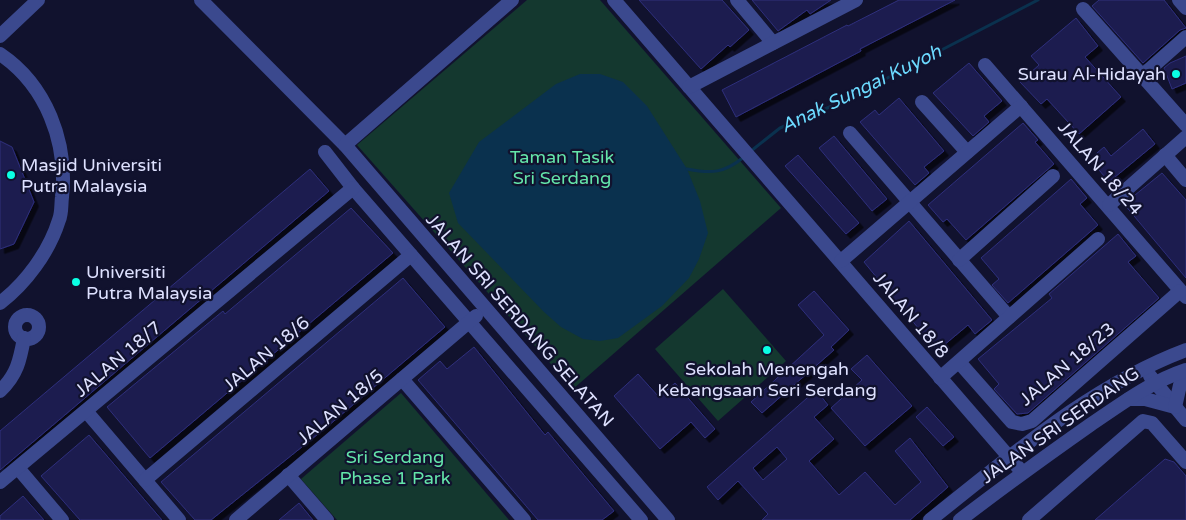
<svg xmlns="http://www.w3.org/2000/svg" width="1186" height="520" font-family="'Varela Round',sans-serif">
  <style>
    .green { fill: #14382f }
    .water { fill: #0a314e }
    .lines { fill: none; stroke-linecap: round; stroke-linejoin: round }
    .stream { stroke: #0a314e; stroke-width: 3 }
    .building { fill: #1d1d4f; stroke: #2e2f7c; fill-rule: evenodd; filter: url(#shadow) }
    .minor { stroke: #3b498e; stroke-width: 14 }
    .poi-dot { fill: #0affe4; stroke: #11122e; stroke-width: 2 }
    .labels { text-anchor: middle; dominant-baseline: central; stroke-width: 4.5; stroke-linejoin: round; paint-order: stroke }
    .poi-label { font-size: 18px; fill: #dee1ff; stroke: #11122e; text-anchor: start }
    .park-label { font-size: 18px; fill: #64e5aa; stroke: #11122e }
    .street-label { font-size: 18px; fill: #dee1ff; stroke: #11122e }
    .water-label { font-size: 19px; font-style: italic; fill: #6cdaff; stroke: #11122e }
  </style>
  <defs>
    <filter id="shadow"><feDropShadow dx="4.5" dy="4.5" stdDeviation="0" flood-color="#0009"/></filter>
  </defs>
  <rect width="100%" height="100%" fill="#11122e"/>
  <g class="green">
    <polygon points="527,0 600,0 781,208 573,389 357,145"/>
    <polygon points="723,289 786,361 718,421 655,349"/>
    <polygon points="401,393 509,520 337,520 301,479"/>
  </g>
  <polygon class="water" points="580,74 600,74 623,82 647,106 687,169 700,201 708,233 699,259 689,278 662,306 618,338 600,341 583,339 561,327 544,312 458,223 449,193 479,142 556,84"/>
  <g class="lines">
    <g class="stream">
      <polyline points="751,151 780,128 839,103 1038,0"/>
      <path d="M687,169C712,174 724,173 744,157"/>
    </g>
  </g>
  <g class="building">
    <polygon points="639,0 722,0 749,30 730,47 728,45 701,69"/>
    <polygon points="752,0 831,0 810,14 807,10 778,31"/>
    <polygon points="899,0 955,0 860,49 861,51 736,117 722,90 847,25 848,26"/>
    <polygon points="1099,0 1164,0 1186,28 1180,30 1143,63 1092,6"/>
    <polygon points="1076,18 1098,46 1085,57 1121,97 1079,134 1047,99 1041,104 1020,82 1039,65 1031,56"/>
    <polygon points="1186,56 1186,83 1172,89 1164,68 1170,63"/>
    <polygon points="969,63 1002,101 984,116 989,122 973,136 933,93"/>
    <polygon points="899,98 944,151 924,167 929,173 915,185 860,122 875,110 879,115"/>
    <polygon points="1023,123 1038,140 1035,142 1054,164 966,240 947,219 943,222 928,205"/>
    <polygon points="1143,129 1155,144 1109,182 1090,159 1104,147 1111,156"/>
    <polygon points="834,136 887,199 872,211 819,148"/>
    <polygon points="0,141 12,147 34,202 14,244 0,249"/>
    <polygon points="798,155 859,223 846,234 785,166"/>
    <polygon points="310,169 329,191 0,470 0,431"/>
    <polygon points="1162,173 1186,200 1186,278 1124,204"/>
    <polygon points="1071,179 1087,198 1080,204 1098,225 1008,303 992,285 999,279 981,258"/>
    <polygon points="351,208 393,253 150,458 107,407 223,311 225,314"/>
    <polygon points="909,221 992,320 975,334 968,325 937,351 864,262"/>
    <polygon points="1118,234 1136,256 1128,262 1159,298 1028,413 1017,414 994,389 999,384 978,359 1052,298 1049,294"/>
    <polygon points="403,278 445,327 328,426 211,520 195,520 161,482"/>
    <polygon points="814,291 849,330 831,347 834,350 762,413 751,402 824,335 798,305"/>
    <polygon points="474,347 545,435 548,432 614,511 602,520 538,520 418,380 440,361 447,369"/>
    <polygon points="867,355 912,406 865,446 831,408 862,380 851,369"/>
    <polygon points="638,374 659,397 675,383 715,429 705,438 691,422 660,449 614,396"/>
    <path d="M816,390L828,405L814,417L834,439L809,461L839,495L865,472L895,505L921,482L895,451L910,438L948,487L910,520H762L768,514L738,481L718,500L707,487ZM777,447L787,459L763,480L753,468Z"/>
    <polygon points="927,407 954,437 943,446 916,417"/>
    <polygon points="89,435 120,471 162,520 80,520 41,476"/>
    <polygon points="1165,459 1174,462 1186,476 1186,520 1095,520"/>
    <polygon points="23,496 44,520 0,520 0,516"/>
    <polygon points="299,503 313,520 279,520"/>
  </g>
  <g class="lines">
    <g class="minor">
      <polyline points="201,0 345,145 668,520"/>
      <polyline points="614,0 1022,472"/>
      <polyline points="737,0 773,43"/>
      <polyline points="1179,0 1186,8"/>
      <polyline points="1083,9 1186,125"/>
      <polyline points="0,36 38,0"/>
      <path d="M0,54C46,85 68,142 62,197C61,204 62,213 59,220C49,252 26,283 0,303"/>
      <polyline points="985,65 1186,297"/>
      <polyline points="1143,75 1186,37"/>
      <polyline points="689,87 856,0"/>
      <polyline points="922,102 967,152"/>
      <polyline points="850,133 1009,317"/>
      <polyline points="345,145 512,0"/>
      <polyline points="325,152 353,188 641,520"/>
      <polyline points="1165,155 1186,180"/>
      <polyline points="1109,205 1186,137"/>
      <polyline points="959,260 1053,176"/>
      <polyline points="841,261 1021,106"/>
      <circle cx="27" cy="327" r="12"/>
      <polyline points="959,362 1012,422 1022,424 1032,421 1180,291"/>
      <polyline points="1150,376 1186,420"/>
      <polyline points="940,378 1098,239"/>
      <polyline points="402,379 524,520"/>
      <path d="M0,391C17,375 20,360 24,338"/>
      <polyline points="1129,399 1145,399 1175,407"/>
      <polyline points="1175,407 1180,385 1186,375"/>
      <polyline points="86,411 179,520"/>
      <polyline points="18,468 62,520"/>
      <polyline points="288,475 327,520"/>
      <polyline points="145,480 411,255"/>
      <polyline points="0,482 353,188"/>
      <polyline points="236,520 476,316"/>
      <path d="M930,520C1010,457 1090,386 1186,350"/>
      <path d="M960,520C1003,487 1046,456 1090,425C1121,404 1150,382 1186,370"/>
      <polyline points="1029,520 1143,421 1152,423 1186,462"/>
    </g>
  </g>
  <g class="poi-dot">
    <circle cx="1176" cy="74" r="5"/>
    <circle cx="11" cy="175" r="5"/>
    <circle cx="76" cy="282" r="5"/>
    <circle cx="767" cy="350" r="5"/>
  </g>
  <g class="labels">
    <g class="poi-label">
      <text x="1166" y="74" text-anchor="end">Surau Al-Hidayah</text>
      <text x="21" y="165">Masjid Universiti<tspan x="21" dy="21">Putra Malaysia</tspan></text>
      <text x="86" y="272">Universiti<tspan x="86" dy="21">Putra Malaysia</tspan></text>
      <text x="767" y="369" text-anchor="middle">Sekolah Menengah<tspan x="767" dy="21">Kebangsaan Seri Serdang</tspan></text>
    </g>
    <g class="park-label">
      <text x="562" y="157">Taman Tasik<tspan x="562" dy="21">Sri Serdang</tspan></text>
      <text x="395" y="457">Sri Serdang<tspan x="395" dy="21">Phase 1 Park</tspan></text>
    </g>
    <g class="street-label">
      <text transform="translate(1100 168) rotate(49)">JALAN 18/24</text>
      <text transform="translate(911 315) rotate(50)">JALAN 18/8</text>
      <text transform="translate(520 320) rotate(49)">JALAN SRI SERDANG SELATAN</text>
      <text transform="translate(266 354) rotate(-40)">JALAN 18/6</text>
      <text transform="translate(118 359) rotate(-40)">JALAN 18/7</text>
      <text transform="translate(1067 364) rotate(-40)">JALAN 18/23</text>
      <text transform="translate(340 407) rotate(-40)">JALAN 18/5</text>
      <text transform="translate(1060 425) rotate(-35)">JALAN SRI SERDANG</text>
    </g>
    <g class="water-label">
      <text transform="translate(861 89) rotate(-26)">Anak Sungai Kuyoh</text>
    </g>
  </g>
</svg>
